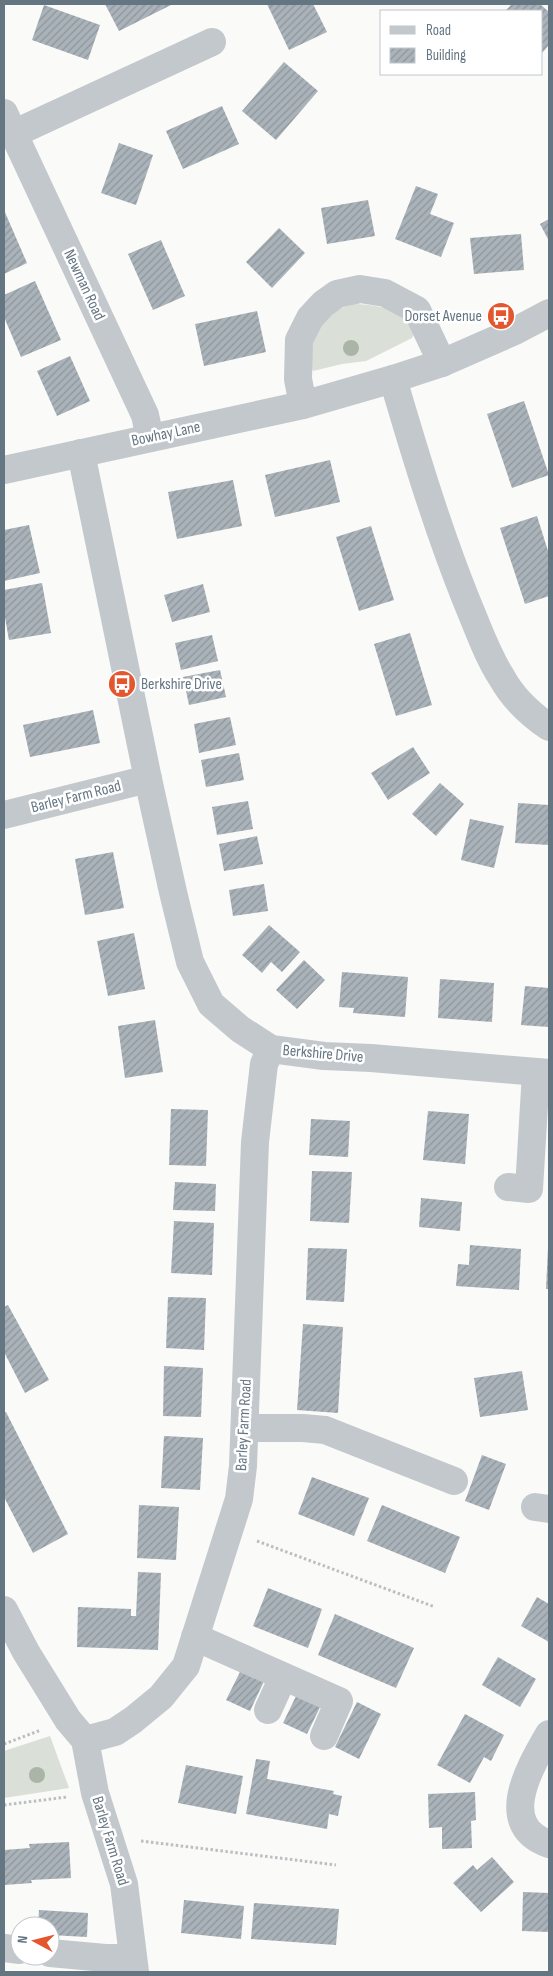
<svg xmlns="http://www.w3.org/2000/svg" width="553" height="1976" font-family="'Sofia Sans Condensed',sans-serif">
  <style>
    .grass { fill: #dadfd7 }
    .building { fill: url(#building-hatch) }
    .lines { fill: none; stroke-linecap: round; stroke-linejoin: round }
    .path { stroke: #bbbfc2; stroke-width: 3; stroke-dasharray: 2.5 2.5; stroke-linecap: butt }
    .minor { stroke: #c3c8cc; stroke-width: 28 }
    .tree { fill: #aab4a7 }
    .labels { text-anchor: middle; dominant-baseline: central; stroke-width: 5; stroke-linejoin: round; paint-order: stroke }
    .street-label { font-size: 16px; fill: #657683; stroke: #fff }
    .poi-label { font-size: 16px; fill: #657683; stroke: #fff; text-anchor: end }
  </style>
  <defs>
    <pattern id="building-hatch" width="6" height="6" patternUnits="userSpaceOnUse" patternTransform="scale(1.25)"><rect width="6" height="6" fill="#aab3b9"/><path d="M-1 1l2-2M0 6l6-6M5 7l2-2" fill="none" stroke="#8e969c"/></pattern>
  </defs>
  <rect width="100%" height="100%" fill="#fafaf8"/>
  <g class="grass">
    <path d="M357,304C372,305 401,308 409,321C412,324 413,328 415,332L412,338L366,361L342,364L313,371C312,368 309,363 308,360C307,339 324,316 342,308C346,306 352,305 357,304Z"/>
    <polygon points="50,1736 69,1788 4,1798 4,1751"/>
  </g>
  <g class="building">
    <polygon points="105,4 173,4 119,31"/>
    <polygon points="267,4 313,4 327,32 289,50"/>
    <polygon points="512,4 540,4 549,12 549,45 542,53 542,11 505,11"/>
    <polygon points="44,5 100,25 88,60 32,40"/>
    <polygon points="284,62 318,91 276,140 242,111"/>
    <polygon points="222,106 239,144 183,169 166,131"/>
    <polygon points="119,143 153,155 136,205 101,193"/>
    <polygon points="416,186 438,194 430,214 454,223 441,257 395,239"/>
    <polygon points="368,200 375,236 327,244 321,208"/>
    <polygon points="4,210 27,263 4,274"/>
    <polygon points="549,219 549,241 540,224"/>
    <polygon points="279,228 305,253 272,288 246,262"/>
    <polygon points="521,234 524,270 474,274 470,238"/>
    <polygon points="161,240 185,296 153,310 128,254"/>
    <polygon points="35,281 61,340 21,357 4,317 4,295"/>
    <polygon points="257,311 266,352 204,366 195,324"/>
    <polygon points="70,356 90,401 57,416 37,371"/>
    <polygon points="524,401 549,475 512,488 487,414"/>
    <polygon points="330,460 340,502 275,517 265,475"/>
    <polygon points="233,480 242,526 177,539 168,492"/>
    <polygon points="537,516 549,554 549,596 525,604 500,528"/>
    <polygon points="29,525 40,573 4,581 4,530"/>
    <polygon points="371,526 394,600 359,611 336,537"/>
    <polygon points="42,583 51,633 9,640 4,612 4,590"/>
    <polygon points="203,584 210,612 172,622 164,595"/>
    <polygon points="410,633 432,705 396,716 374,644"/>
    <polygon points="212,635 218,661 181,670 175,643"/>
    <polygon points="220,670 226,697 189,705 183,677"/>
    <polygon points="93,710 100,743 30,757 23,725"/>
    <polygon points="230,717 236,745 199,753 194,724"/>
    <polygon points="413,747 430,773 388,800 371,773"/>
    <polygon points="239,753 244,780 206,787 201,760"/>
    <polygon points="440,783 464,804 436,836 412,814"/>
    <polygon points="248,801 253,829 217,835 212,807"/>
    <polygon points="518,803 549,805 549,845 515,843"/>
    <polygon points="470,819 504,826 494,868 461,860"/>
    <polygon points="257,836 263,864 224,871 219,844"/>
    <polygon points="113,852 124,908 85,915 75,859"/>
    <polygon points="264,884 268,911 233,916 229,890"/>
    <polygon points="269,925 300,952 282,972 271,962 262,973 242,955"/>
    <polygon points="134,933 145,989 108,996 97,941"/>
    <polygon points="304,960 325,980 297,1009 276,990"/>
    <polygon points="342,972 408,977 405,1017 353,1013 354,1008 339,1007"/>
    <polygon points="440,979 494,983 492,1022 438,1018"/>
    <polygon points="525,986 549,988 549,1027 521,1025"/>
    <polygon points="155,1020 163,1072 125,1078 118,1026"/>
    <polygon points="171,1109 208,1110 206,1166 169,1165"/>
    <polygon points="428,1111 469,1114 465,1164 423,1160"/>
    <polygon points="311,1119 350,1121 348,1157 309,1155"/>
    <polygon points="312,1171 352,1172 349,1223 310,1221"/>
    <polygon points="175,1182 216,1184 215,1211 173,1210"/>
    <polygon points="421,1198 462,1202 460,1231 419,1227"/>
    <polygon points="174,1221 214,1223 212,1275 171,1273"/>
    <polygon points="470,1245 521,1249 519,1290 456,1286 458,1264 469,1265"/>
    <polygon points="308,1248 347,1249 344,1302 306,1300"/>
    <polygon points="548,1248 549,1248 549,1289 546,1289"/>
    <polygon points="168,1297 206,1298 204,1350 166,1348"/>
    <polygon points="8,1305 49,1380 25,1393 4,1352 4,1307"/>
    <polygon points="303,1324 343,1327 338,1413 297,1410"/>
    <polygon points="164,1366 203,1368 201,1417 163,1416"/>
    <polygon points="522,1371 528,1410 480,1417 474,1378"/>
    <polygon points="6,1412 68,1534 33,1553 4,1497 4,1413"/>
    <polygon points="164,1436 203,1438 200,1490 161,1488"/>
    <polygon points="482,1455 506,1464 489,1510 465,1501"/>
    <polygon points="312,1477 369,1498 354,1536 298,1514"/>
    <polygon points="139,1505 179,1507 176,1560 137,1558"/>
    <polygon points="382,1505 460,1537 445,1573 367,1541"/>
    <polygon points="138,1572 161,1573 158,1650 77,1647 78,1607 131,1609 131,1616 136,1616"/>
    <polygon points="268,1588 322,1609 308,1648 253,1626"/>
    <polygon points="537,1597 549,1604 549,1642 521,1626"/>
    <polygon points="335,1614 414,1648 396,1688 318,1655"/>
    <polygon points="498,1657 536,1679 520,1707 482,1685"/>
    <polygon points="243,1666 266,1677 250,1711 226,1700"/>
    <polygon points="298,1692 322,1703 307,1734 283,1723"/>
    <polygon points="357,1702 381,1714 359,1759 335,1747"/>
    <polygon points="465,1714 504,1735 491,1761 484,1757 470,1783 437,1765"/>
    <polygon points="256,1759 270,1761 267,1779 334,1791 333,1794 342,1796 338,1816 329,1814 327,1829 246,1814"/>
    <polygon points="186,1765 243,1776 236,1814 178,1803"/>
    <polygon points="475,1792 476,1820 471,1821 472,1848 442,1849 442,1827 429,1828 428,1794"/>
    <polygon points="69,1842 71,1878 31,1880 32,1883 4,1885 4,1850 30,1848 29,1844"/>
    <polygon points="492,1857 514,1882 481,1912 453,1883 473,1865 477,1870"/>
    <polygon points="523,1892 549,1893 549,1932 522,1931"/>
    <polygon points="184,1900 244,1906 241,1939 181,1933"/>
    <polygon points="254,1903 339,1909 336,1945 251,1939"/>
    <polygon points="39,1910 88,1913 87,1937 50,1935 50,1926 38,1926"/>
  </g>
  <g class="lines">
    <g class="path">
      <polyline points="257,1541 435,1607"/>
      <polyline points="4,1744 41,1730"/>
      <polyline points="4,1805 67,1797"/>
      <polyline points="141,1841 336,1865"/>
    </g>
    <g class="minor">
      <polyline points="4,113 145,415 150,438"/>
      <polyline points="13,134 212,42"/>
      <path d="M393,379C415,454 438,530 467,602C478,628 487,655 502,678C513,698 530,714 549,727"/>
      <polyline points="303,405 298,379 299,340 310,318 323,304 337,294 360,289 385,293 417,310 442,363"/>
      <polyline points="81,453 148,779 173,892 190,962 211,1004 240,1029 271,1049 324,1056 371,1058 549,1073"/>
      <polyline points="4,470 303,405 393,379 442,363 515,331 549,313"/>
      <polyline points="4,815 148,779"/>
      <polyline points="508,1187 529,1189 536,1072"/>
      <polyline points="245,1428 303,1428 325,1430 454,1481"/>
      <polyline points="535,1507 549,1509"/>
      <polyline points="4,1610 26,1652 68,1720 85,1740 95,1793 124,1884 135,1972"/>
      <polyline points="195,1637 339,1701 324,1736"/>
      <polyline points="268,1710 283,1677"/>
      <path d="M549,1734C530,1767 495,1825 549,1844"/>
      <polyline points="85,1740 115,1732 133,1720 161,1697 186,1666 239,1499 243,1466 255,1142 264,1064 271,1049"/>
      <polyline points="4,1948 20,1950"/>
      <polyline points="50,1953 105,1958 132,1958"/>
    </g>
  </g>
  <g class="tree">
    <circle cx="351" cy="348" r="8"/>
    <circle cx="37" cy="1775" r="8"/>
  </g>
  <defs>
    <symbol id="bus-disc" viewBox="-11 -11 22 22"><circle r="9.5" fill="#e4572e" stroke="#fff"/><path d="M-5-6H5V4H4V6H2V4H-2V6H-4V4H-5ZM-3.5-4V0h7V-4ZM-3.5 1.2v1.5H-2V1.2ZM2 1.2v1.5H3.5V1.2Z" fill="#fff"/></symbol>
  </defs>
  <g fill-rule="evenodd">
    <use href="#bus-disc" x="485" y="300" width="32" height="32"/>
    <use href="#bus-disc" x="106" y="668" width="32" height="32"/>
  </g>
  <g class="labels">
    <g class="street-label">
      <text transform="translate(84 285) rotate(65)">Newman Road</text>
      <text transform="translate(166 434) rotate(-12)">Bowhay Lane</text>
      <text transform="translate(76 797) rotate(-14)">Barley Farm Road</text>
      <text transform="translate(323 1054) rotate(5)">Berkshire Drive</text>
      <text transform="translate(244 1425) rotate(-87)">Barley Farm Road</text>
      <text transform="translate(110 1841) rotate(73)">Barley Farm Road</text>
    </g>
    <g class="poi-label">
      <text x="482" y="316">Dorset Avenue</text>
      <text x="141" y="684" text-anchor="start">Berkshire Drive</text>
    </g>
  </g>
  <rect width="553" height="1976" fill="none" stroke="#657683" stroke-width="10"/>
  <rect x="380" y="10" width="162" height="65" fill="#ffffff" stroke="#c1c8cd"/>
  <rect x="390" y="26" width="25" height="8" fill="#c3c8cc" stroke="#c1c8cd"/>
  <text x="426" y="35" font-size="15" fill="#657683">Road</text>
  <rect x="390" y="48" width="25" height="15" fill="url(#building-hatch)" stroke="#c1c8cd"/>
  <text x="426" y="60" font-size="15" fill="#657683">Building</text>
  <g transform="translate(35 1941) rotate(277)"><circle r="24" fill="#ffffff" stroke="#c1c8cd"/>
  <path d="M0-4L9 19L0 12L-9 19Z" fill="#e4572e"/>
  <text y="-8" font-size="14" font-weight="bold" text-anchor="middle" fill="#657683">N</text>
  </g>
</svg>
